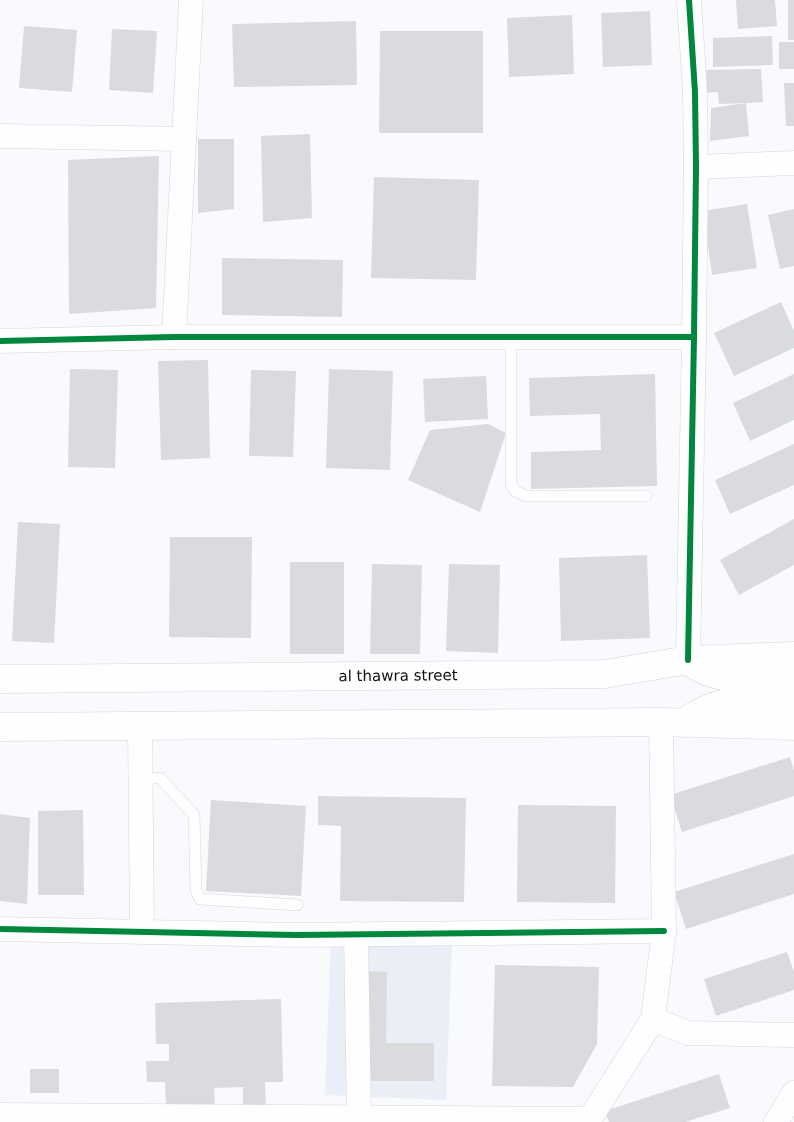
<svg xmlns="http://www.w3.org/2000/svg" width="794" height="1122" font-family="'DejaVu Sans',sans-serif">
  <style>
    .built { fill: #eaeef7 }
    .building { fill: #dadbde }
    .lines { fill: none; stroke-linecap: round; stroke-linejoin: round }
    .lane-casing { stroke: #d5d6d9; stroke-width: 12 }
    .street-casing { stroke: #d5d6d9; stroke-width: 25 }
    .secondary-casing { stroke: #d5d6d9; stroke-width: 29 }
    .lane { stroke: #fefeff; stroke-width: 11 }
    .street { stroke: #fefeff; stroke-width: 24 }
    .secondary { stroke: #fefeff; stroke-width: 28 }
    .cycleway-casing { stroke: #fff; stroke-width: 9 }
    .cycleway { stroke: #00873e; stroke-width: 6 }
    .labels { text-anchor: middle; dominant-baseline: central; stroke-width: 4; stroke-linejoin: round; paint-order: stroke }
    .street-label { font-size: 15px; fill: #0e1013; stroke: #fff }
  </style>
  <rect width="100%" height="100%" fill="#f8fafd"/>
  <polygon class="built" points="331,938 452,943 446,1100 325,1095"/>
  <g class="building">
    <polygon points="736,0 775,0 777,26 738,29"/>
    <rect x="788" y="0" width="6" height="40"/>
    <polygon points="650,11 652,65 603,67 601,13"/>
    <polygon points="572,15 574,74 509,77 507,18"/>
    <polygon points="356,21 357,85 234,87 232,24"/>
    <polygon points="24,26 77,30 72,92 19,88"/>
    <polygon points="112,29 157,31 153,93 109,90"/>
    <polygon points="380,31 483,31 483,133 379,133"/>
    <polygon points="772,36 773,65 713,67 713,38"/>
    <rect x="779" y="42" width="15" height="27"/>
    <polygon points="761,69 763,102 746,103 749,136 710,141 711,108 746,103 719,104 718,92 706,93 705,70"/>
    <polygon points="784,83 794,83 794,126 786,126"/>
    <polygon points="310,134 312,218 263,222 261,136"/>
    <polygon points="198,139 234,139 234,209 198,213"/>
    <polygon points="159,156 156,308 69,314 68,160"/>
    <polygon points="374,177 479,180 476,280 371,278"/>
    <polygon points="747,204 757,268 712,275 703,211"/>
    <polygon points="794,209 794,266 780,269 768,215"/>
    <polygon points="222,258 343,260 342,317 222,315"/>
    <polygon points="781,302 794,331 794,348 734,376 714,333"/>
    <polygon points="208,360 210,458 161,460 158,361"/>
    <polygon points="70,369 118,370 115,468 68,467"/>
    <polygon points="329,369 393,371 390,470 326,468"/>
    <polygon points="251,370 296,371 293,457 249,456"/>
    <polygon points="655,374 657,486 531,489 531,452 601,450 600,414 530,416 529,378"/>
    <polygon points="794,374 794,420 750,441 733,403"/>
    <polygon points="486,376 488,419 425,422 423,379"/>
    <polygon points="488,424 506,433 480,512 408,480 430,430"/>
    <polygon points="794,444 794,485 730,514 715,480"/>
    <polygon points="794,519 794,565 739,595 720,560"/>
    <polygon points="18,522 60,524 54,643 12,641"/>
    <polygon points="170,537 252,537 251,638 169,637"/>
    <polygon points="647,555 650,638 561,641 559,558"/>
    <rect x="290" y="562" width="54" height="92"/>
    <polygon points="372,564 422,565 420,654 370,654"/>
    <polygon points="449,564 500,565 498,653 446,651"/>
    <polygon points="790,757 794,771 794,796 682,832 670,795"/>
    <polygon points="318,796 466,798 464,902 340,901 341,826 318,825"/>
    <polygon points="211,800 306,806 301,896 206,891"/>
    <polygon points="518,805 616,806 615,903 517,902"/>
    <polygon points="83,810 84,895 38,895 38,811"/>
    <polygon points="0,814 30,818 27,904 0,901"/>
    <polygon points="794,854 794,894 686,929 674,892"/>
    <polygon points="787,952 794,972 794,990 716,1016 704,979"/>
    <polygon points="495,965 599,967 597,1044 573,1087 492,1086"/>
    <polygon points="363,971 387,972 386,1043 434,1043 434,1081 363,1081"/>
    <polygon points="281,999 283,1082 265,1082 266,1110 243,1110 243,1087 214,1088 215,1104 166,1106 165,1082 147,1082 146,1061 169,1061 169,1044 156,1044 155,1003"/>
    <rect x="30" y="1069" width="29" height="24"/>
    <polygon points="719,1074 730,1108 685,1122 609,1122 605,1111"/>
  </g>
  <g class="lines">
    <defs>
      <g id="lane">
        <polyline points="511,337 511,484 515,491 526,496 646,496"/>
        <polyline points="140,778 160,778 194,815 196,890 200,899 297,905"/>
      </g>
      <g id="street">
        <polyline points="0,136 184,139"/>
        <polyline points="696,167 794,163"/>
        <polyline points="174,337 191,0"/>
        <polyline points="0,341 174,337 694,337"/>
        <polyline points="688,660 694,337 696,167 695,92 689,0"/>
        <polyline points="140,726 142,931"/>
        <polyline points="0,929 296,935 664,931"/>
        <polyline points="356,934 359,1118"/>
        <polyline points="653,1019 688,1033 794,1035"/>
        <polyline points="0,1115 589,1119"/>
        <polyline points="588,1122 653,1019 664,931 661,722"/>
        <polyline points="776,1122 794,1093"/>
      </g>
      <g id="secondary">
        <path d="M693,664C722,684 761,678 794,678"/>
        <path id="s1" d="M0,679L605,674L688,660L794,656"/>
        <path d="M684,723C720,695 751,701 794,701"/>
        <polyline points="0,727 661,722 794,726"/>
      </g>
    </defs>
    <use href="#lane" class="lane-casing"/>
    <use href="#street" class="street-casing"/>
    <use href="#secondary" class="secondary-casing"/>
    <use href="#lane" class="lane"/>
    <use href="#street" class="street"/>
    <use href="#secondary" class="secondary"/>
    <defs>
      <g id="cycleway">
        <polyline points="0,341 174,337 694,337"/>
        <polyline points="688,660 694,337 696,167 695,92 689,0"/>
        <polyline points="0,929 296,935 664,931"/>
      </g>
    </defs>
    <use href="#cycleway" class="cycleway-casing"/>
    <use href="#cycleway" class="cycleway"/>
  </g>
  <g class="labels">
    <g class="street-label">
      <text stroke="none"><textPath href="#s1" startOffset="398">al thawra street</textPath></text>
    </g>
  </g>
</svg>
